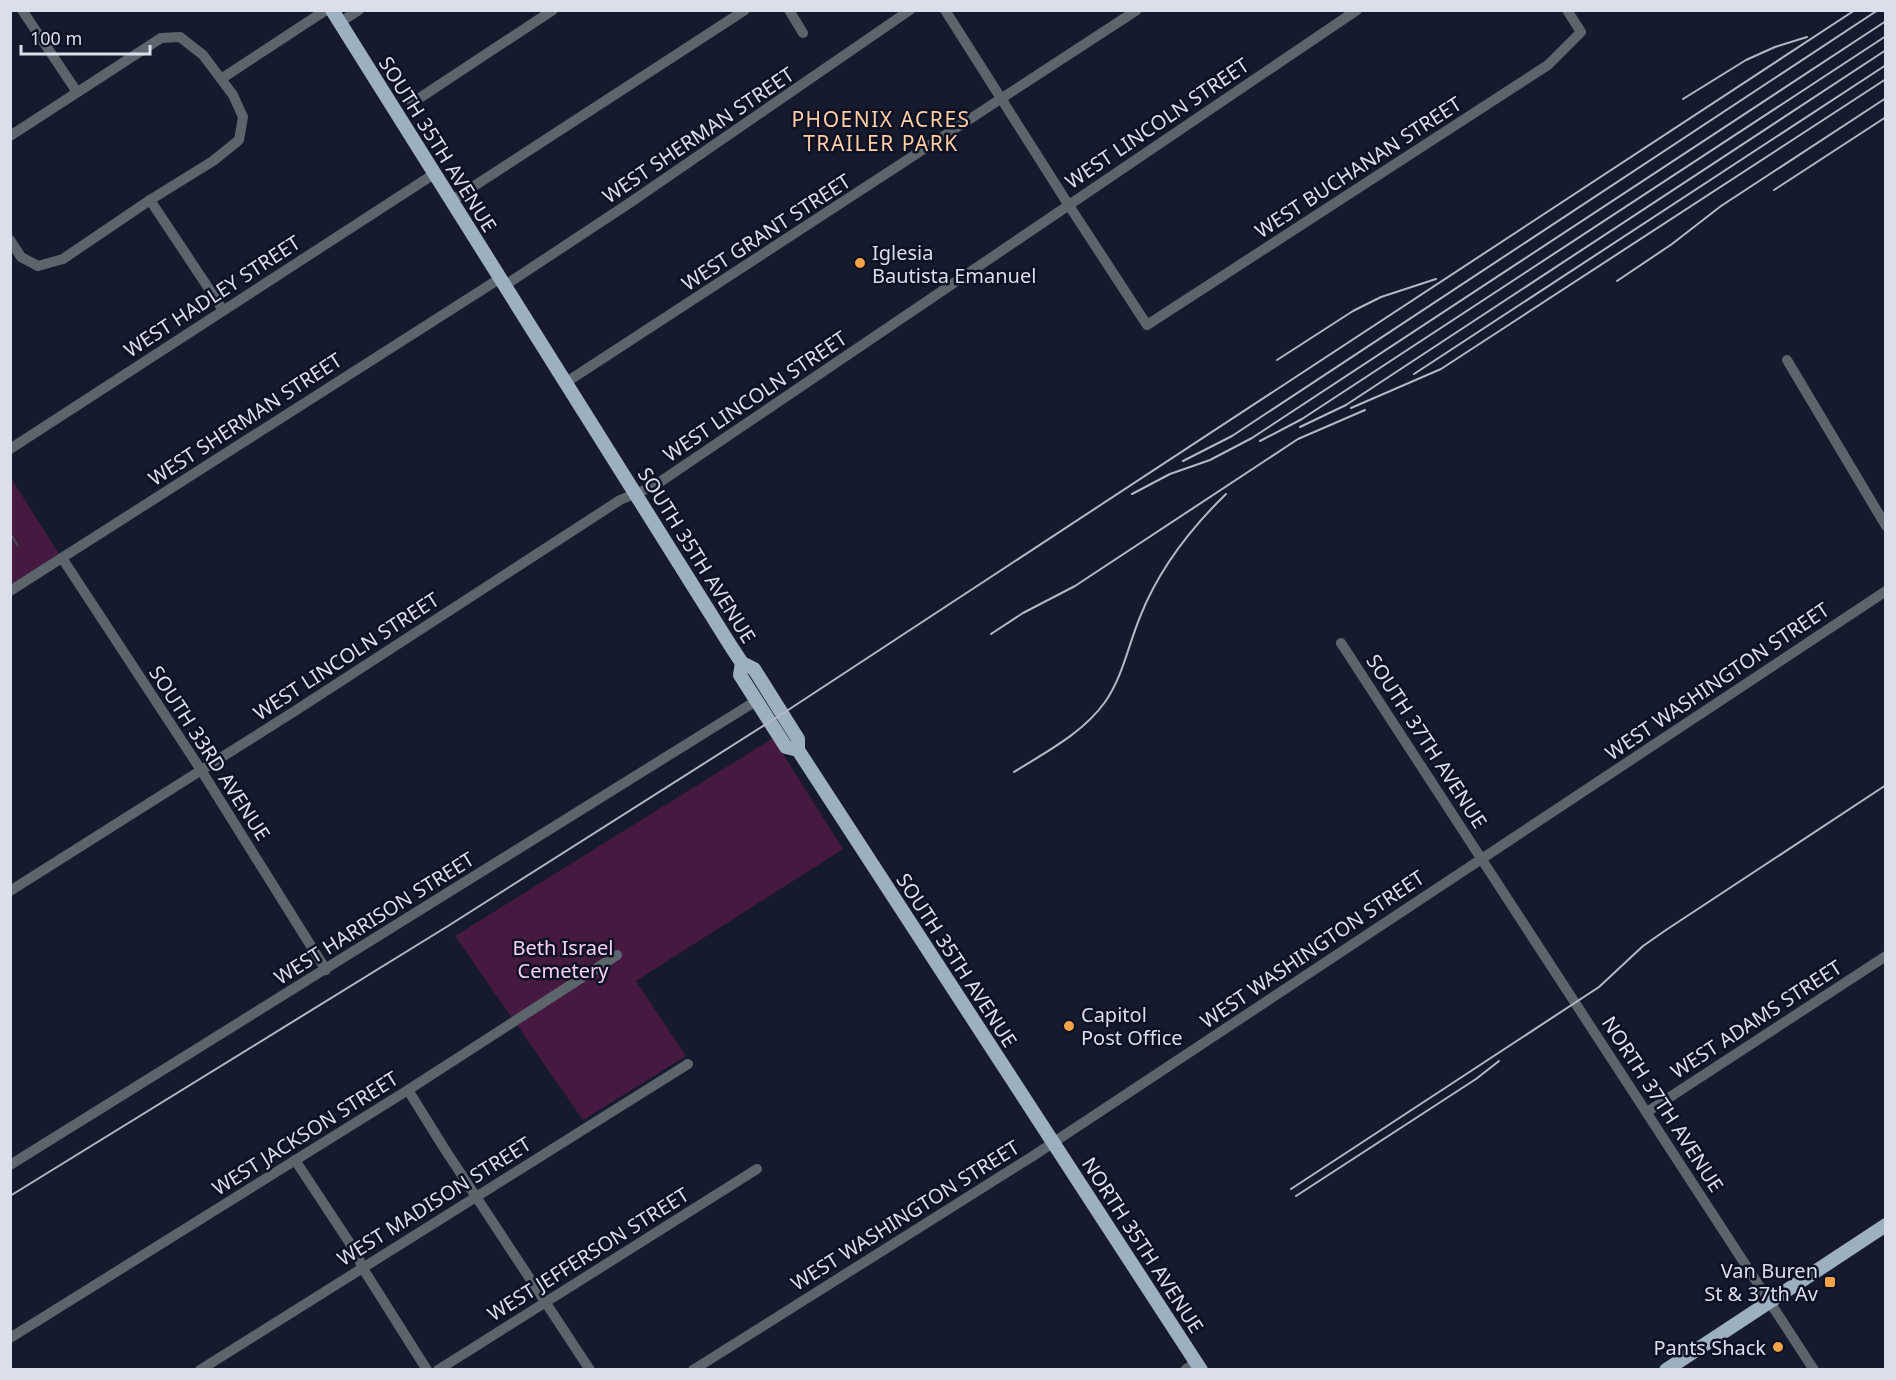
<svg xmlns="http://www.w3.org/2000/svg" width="1896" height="1380" font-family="'Noto Sans',sans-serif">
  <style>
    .green { fill: #451940 }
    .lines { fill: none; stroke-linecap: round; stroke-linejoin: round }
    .stream { stroke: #424b51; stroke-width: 2 }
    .minor { stroke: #5c656c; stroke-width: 10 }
    .major { stroke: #9db0bf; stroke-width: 14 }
    .rail { stroke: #b4b8c6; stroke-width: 2 }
    .poi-dot { fill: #f7a149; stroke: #0d1123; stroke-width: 2 }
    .labels { text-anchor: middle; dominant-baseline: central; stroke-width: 5; stroke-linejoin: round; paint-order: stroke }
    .street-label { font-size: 20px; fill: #dbdfec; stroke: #0d1123 }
    .poi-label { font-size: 20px; fill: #dbdfec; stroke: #0d1123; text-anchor: start }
    .park-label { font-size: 20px; fill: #f8d1f1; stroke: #0d1123 }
    .neighbourhood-label { font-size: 21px; letter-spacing: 1.5px; fill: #ffcea2; stroke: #0d1123 }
  </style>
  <rect width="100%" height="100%" fill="#161a2d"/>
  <g class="green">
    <polygon points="11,478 59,554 10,586"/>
    <polygon points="773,738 843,849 636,981 686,1056 583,1120 455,936"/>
  </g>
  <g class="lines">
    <polyline class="stream" points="12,536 18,546"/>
    <g class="minor">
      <polyline points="22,10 77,92"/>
      <polyline points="789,10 803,33"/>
      <polyline points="945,10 1068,204 1147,325 1548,65 1581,32 1567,10"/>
      <polyline points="339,23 359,10"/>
      <polyline points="221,79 326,10"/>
      <polyline points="412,103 553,10"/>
      <polyline points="10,136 161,38 180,37 203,55 233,95 243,117 239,140 213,161 150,200 63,259 38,266 21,257 10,240"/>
      <polyline points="150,200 223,310"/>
      <polyline points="451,201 745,10"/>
      <polyline points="504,286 631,202 910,10"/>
      <polyline points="1787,360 1886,526"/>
      <polyline points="565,383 1137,10"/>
      <polyline points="10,449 434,174"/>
      <polyline points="62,558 201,770 326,970"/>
      <polyline points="10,591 499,279"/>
      <polyline points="1341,643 1814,1370"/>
      <polyline points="10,891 298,709 620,500 654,486 1357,10"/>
      <polyline points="408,1090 444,1148 590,1370"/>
      <polyline points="1647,1112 1886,956"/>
      <polyline points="295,1160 357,1254 362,1267 427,1370"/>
      <polyline points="10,1165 756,701"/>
      <polyline points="10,1338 408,1090 617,955"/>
      <polyline points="200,1370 688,1064"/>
      <polyline points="438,1370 757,1169"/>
      <polyline points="693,1370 1033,1156 1886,591"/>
      <polyline points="1185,1370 1196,1362"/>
    </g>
    <g class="major">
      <polyline points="332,10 732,648 742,663 754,669 798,739 798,750 1201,1370"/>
      <polyline points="742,663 740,675 786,747 798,750"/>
      <polyline points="1666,1370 1886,1225"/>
    </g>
    <g class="rail">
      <polyline points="1683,99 1746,60 1775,47 1807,37"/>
      <polyline points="1774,190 1886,117"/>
      <polyline points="1617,281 1672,244 1721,206 1886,98"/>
      <polyline points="1277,360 1353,311 1381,297 1436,279"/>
      <polyline points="1414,374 1886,65"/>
      <polyline points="1351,408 1441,369 1886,79"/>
      <polyline points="1885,420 1886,420"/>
      <polyline points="1300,427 1346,405 1886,50"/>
      <polyline points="1260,441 1302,419 1886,36"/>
      <polyline points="1183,461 1232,436 1878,10"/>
      <polyline points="1132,494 1170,474 1210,460 1252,438 1886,21"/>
      <polyline points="991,634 1023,613 1075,586 1298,439 1365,410"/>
      <path d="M1014,772C1046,752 1083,733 1105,702C1123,676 1128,646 1140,617C1158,571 1190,529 1226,494"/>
      <polyline points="1291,1189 1599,987 1643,946 1666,930 1886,785"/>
      <polyline points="10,1196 448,926 782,714 1855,10"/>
      <polyline points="1296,1196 1476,1079 1499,1061"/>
    </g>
  </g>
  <g class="poi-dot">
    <circle cx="860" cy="263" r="6"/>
    <circle cx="1069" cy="1026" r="6"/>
    <rect x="1824" y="1276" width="12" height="12" rx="3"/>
    <circle cx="1778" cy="1347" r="6"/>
  </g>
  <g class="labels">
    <g class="street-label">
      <text transform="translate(1157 123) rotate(-34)">WEST LINCOLN STREET</text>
      <text transform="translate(698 135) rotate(-34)">WEST SHERMAN STREET</text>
      <text transform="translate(438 144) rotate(58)">SOUTH 35TH AVENUE</text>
      <text transform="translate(1358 167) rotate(-33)">WEST BUCHANAN STREET</text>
      <text transform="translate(766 232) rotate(-33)">WEST GRANT STREET</text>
      <text transform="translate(212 296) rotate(-33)">WEST HADLEY STREET</text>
      <text transform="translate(755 396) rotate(-34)">WEST LINCOLN STREET</text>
      <text transform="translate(245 419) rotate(-33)">WEST SHERMAN STREET</text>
      <text transform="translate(697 555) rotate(58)">SOUTH 35TH AVENUE</text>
      <text transform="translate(346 656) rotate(-33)">WEST LINCOLN STREET</text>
      <text transform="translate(1717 681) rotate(-34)">WEST WASHINGTON STREET</text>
      <text transform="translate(1427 741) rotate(57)">SOUTH 37TH AVENUE</text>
      <text transform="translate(210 753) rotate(57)">SOUTH 33RD AVENUE</text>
      <text transform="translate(374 918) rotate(-32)">WEST HARRISON STREET</text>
      <text transform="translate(1312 949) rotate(-34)">WEST WASHINGTON STREET</text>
      <text transform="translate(957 960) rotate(57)">SOUTH 35TH AVENUE</text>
      <text transform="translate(1756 1019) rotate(-33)">WEST ADAMS STREET</text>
      <text transform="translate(1663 1104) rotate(57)">NORTH 37TH AVENUE</text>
      <text transform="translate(305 1133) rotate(-32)">WEST JACKSON STREET</text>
      <text transform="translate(434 1201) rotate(-32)">WEST MADISON STREET</text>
      <text transform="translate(905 1215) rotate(-32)">WEST WASHINGTON STREET</text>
      <text transform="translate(1143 1245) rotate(57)">NORTH 35TH AVENUE</text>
      <text transform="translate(588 1254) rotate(-32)">WEST JEFFERSON STREET</text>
    </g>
    <g class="poi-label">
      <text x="872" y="252">Iglesia<tspan x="872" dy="23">Bautista Emanuel</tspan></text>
      <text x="1081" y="1014">Capitol<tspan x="1081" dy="23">Post Office</tspan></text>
      <text x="1818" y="1270" text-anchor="end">Van Buren<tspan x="1818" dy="23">St &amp; 37th Av</tspan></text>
      <text x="1766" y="1347" text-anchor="end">Pants Shack</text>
    </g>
    <g class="park-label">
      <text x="563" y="947">Beth Israel<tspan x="563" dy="23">Cemetery</tspan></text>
    </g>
    <g class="neighbourhood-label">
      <text x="881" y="119">PHOENIX ACRES<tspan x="881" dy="24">TRAILER PARK</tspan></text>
    </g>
  </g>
  <rect width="1896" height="1380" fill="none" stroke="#dbdfec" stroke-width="24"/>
  <path d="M21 45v9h129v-9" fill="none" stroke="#dbdfec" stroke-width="3"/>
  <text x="30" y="45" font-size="18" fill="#dbdfec" stroke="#0d1123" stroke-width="4.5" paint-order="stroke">100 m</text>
</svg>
